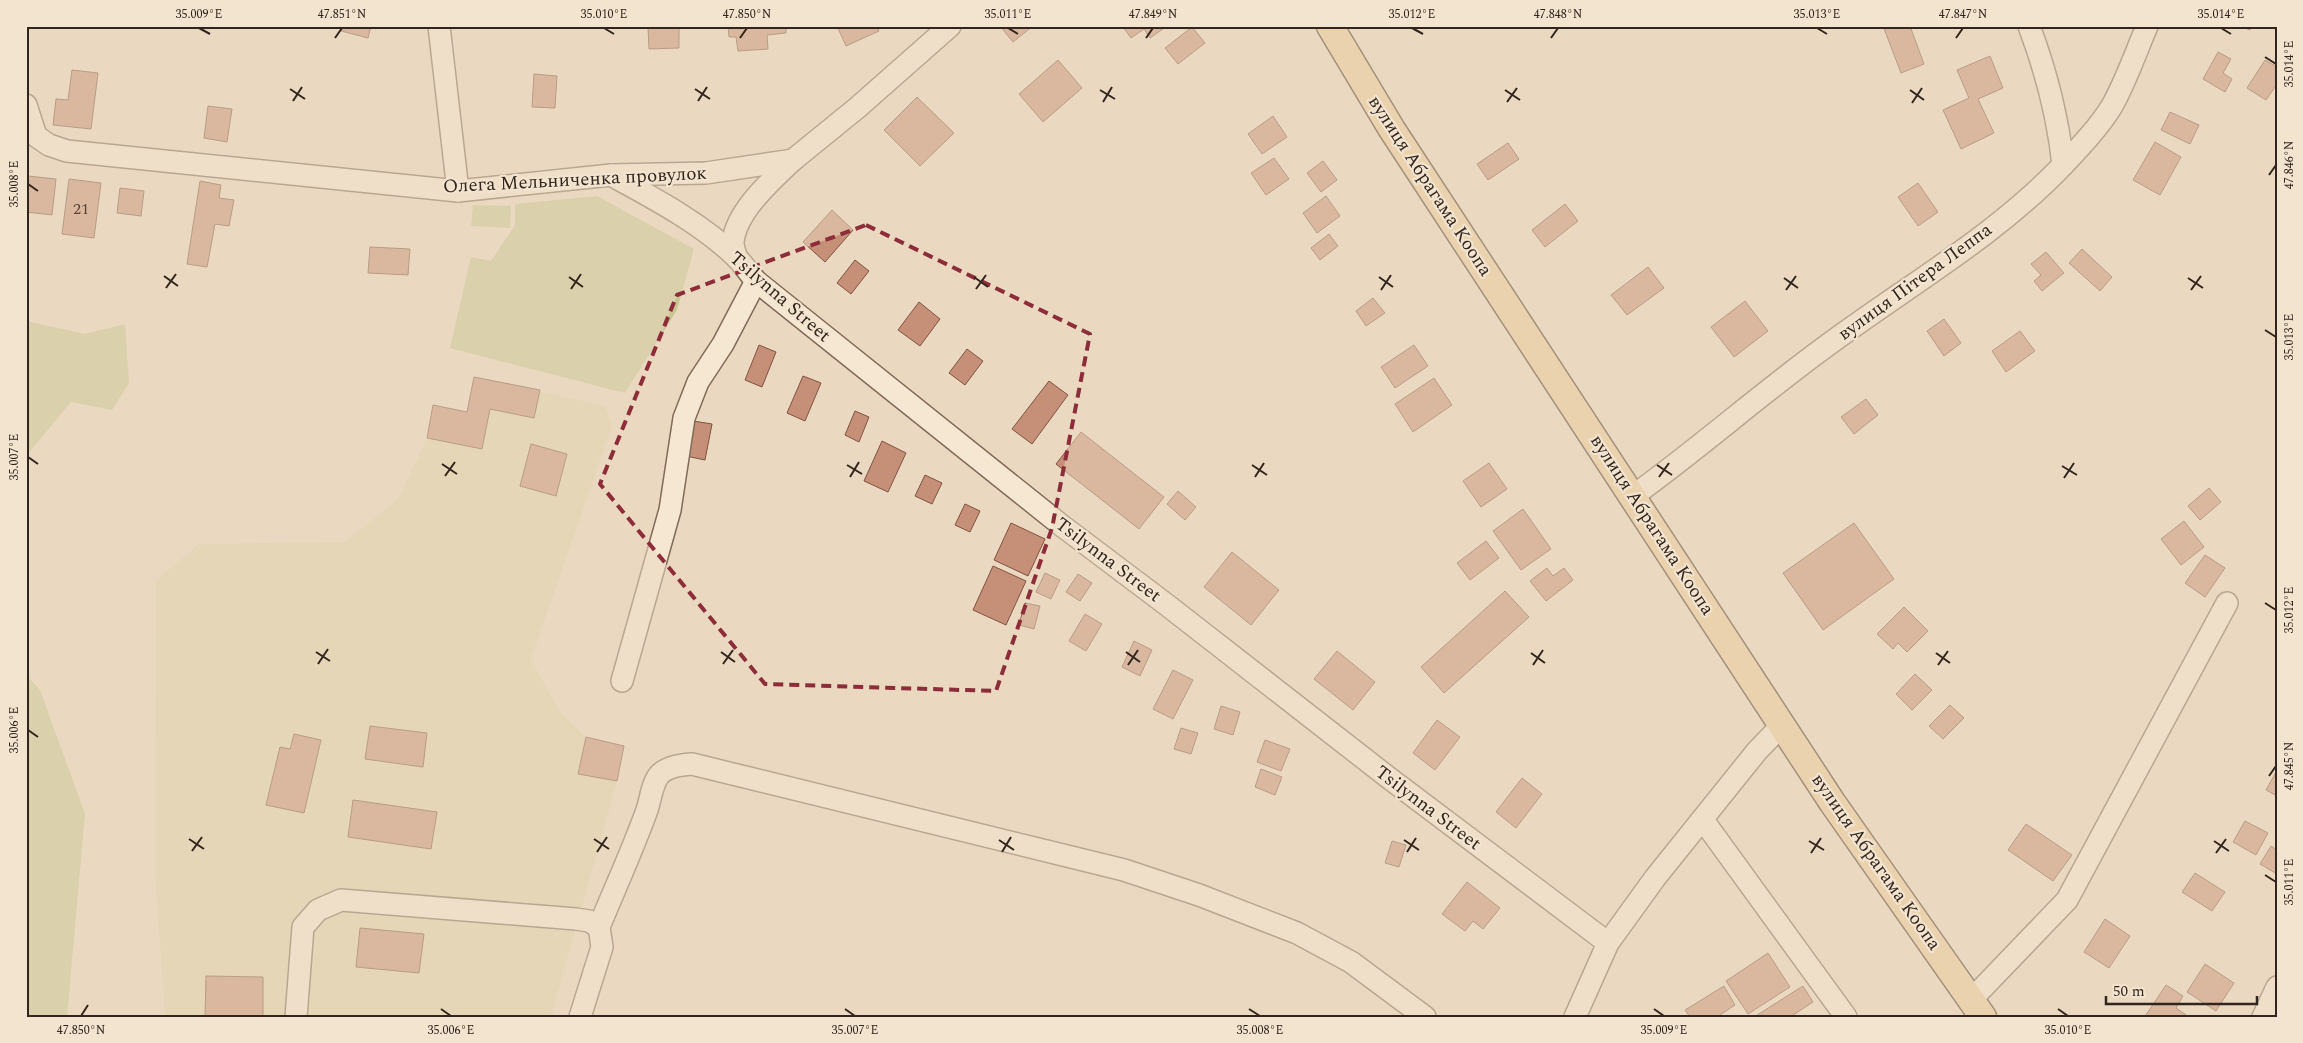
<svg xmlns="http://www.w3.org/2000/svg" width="2303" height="1043" font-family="Spectral,serif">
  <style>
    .farmland { fill: #dfd2ae }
    .green { fill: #c7c795 }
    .building { fill: #c69078; stroke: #7f5341 }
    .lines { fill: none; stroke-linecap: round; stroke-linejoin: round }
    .minor-casing { stroke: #826a59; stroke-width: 24 }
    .major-casing { stroke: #503a2d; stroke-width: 29 }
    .minor { stroke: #f6e7d2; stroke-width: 21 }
    .major { stroke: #ecc999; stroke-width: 26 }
    .marked { fill: none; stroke: #8d2d39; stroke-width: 4; stroke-dasharray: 10 6; stroke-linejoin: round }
    .ticks { fill: none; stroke: #32251d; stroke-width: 2 }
    .labels { text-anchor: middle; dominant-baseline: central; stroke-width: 4.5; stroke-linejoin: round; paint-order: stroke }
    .number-label { font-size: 16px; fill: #574034 }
    .street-label { font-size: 19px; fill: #32251d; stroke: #f2e4cf }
    .neatline { fill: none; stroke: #32251d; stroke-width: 2 }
    .ticks-label { font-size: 12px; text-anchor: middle; fill: #32251d }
  </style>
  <rect width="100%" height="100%" fill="#ead9c0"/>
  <polygon class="farmland" points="474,377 605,406 612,426 531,659 559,711 586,737 578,774 617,781 551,1017 165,1017 155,872 156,580 199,544 344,542 398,499 427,438 433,405 467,412"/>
  <g class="green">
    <polygon points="597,196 694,249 677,310 625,393 450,348 471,257 491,261 515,225 515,204"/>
    <polygon points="473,205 511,206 510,228 471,226"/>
    <polygon points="26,321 85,334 125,324 129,383 112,410 71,402 26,456"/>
    <polygon points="26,675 40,690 85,814 67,1017 26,1017"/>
  </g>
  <g class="building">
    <polygon points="343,26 371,26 368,38 341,31"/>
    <polygon points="648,26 679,26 679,48 649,49"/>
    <polygon points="728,26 786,26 786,33 767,35 768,49 738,51 736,37 729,37"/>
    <polygon points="837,26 877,26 879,31 846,46"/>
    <polygon points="1000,26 1033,26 1013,42"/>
    <polygon points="1167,26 1150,38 1144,29 1131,38 1123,27"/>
    <polygon points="1883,26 1910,26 1924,64 1901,73"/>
    <polygon points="2240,26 2252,26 2250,30"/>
    <polygon points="1192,27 1205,43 1178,64 1165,48"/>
    <polygon points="2218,52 2231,59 2223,73 2232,79 2225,92 2203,79"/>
    <polygon points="1990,56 2003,88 1978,99 1994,133 1961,149 1943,110 1969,98 1957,70"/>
    <polygon points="1058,60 1082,88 1043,122 1019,94"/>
    <polygon points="2265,60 2277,67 2277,84 2266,100 2247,88"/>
    <polygon points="72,70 98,73 91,129 53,125 56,99 68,100"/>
    <polygon points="534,74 557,76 555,108 532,107"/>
    <polygon points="917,97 954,133 920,166 884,130"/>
    <polygon points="208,106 232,109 227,142 204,138"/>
    <polygon points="2170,112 2199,125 2190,144 2161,130"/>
    <polygon points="1273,116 1287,137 1262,154 1248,134"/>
    <polygon points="2155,142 2181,157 2160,195 2133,180"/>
    <polygon points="1508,143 1519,159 1488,180 1477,164"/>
    <polygon points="1274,158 1289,179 1266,195 1251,173"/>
    <polygon points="1323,161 1337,180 1321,192 1307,173"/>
    <polygon points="28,176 56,179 52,215 26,212"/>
    <polygon points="69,179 101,183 94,238 62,234"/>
    <polygon points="200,181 221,185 219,198 234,200 229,226 215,224 207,267 187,264"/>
    <polygon points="1918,183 1938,212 1918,226 1898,197"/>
    <polygon points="120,188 144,191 141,216 117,213"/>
    <polygon points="1326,196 1340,216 1317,233 1303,213"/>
    <polygon points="1565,204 1578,221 1545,247 1532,230"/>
    <polygon points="832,210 853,230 825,262 803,242"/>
    <polygon points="1329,234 1338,246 1320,260 1311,248"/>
    <polygon points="370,247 410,249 408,275 368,273"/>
    <polygon points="2082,249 2112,277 2100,291 2069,263"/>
    <polygon points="2046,252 2064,273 2042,291 2034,281 2041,275 2031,264"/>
    <polygon points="855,260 869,271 851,294 837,283"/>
    <polygon points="1648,267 1664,288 1627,315 1611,295"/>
    <polygon points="1373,298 1385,313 1366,326 1356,311"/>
    <polygon points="1745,301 1768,331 1734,357 1711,327"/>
    <polygon points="919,302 940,319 920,346 898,330"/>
    <polygon points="1944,319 1961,343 1944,356 1927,331"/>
    <polygon points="2020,331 2035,351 2006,372 1992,351"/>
    <polygon points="759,345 776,352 762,387 745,380"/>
    <polygon points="1414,345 1428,366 1395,388 1381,367"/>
    <polygon points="967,349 983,361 965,385 949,373"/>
    <polygon points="803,376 821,383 805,421 787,413"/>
    <polygon points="474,377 540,390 534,418 490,409 482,449 427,438 433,405 467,412"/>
    <polygon points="1434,378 1452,405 1413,432 1395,404"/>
    <polygon points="1049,381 1068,395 1032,444 1012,429"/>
    <polygon points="1866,399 1878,415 1854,434 1841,417"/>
    <polygon points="855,411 869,417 859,442 845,435"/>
    <polygon points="693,421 712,424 705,460 686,456"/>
    <polygon points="1081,432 1164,497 1139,529 1056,464"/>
    <polygon points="882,441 906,453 888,492 864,481"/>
    <polygon points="531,444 567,454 556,496 520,486"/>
    <polygon points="1489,463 1507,489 1481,507 1463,481"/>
    <polygon points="925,475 942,483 932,504 915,496"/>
    <polygon points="2209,488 2221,502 2200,520 2188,506"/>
    <polygon points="1178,491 1196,507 1185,520 1167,504"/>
    <polygon points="965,504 980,511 970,532 955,525"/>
    <polygon points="1523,509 1551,549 1521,570 1493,531"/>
    <polygon points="2184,521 2204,547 2181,565 2161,539"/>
    <polygon points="1011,523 1045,539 1028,576 994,560"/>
    <polygon points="1854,523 1894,579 1823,630 1783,573"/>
    <polygon points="1486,541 1499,558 1470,580 1457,563"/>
    <polygon points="1232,552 1279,590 1251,625 1204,587"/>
    <polygon points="2205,555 2225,568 2205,597 2185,583"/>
    <polygon points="993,566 1026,581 1006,625 973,610"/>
    <polygon points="1547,568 1553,576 1564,568 1573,580 1546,601 1530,581"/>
    <polygon points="1045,573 1060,580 1051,599 1036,592"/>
    <polygon points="1078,574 1092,583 1080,601 1066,592"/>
    <polygon points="1505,591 1529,617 1444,693 1421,667"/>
    <polygon points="1025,603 1040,606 1034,629 1019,625"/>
    <polygon points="1904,607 1928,631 1907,652 1898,643 1893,649 1877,634"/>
    <polygon points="1085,614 1102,624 1086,651 1069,641"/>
    <polygon points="1134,641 1152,650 1140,676 1122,667"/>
    <polygon points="1337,651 1375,682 1353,710 1314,679"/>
    <polygon points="1173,670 1193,680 1173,719 1153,709"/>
    <polygon points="1915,674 1932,690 1912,710 1896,694"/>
    <polygon points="1950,705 1964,718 1943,739 1929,726"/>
    <polygon points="1221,706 1240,712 1233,735 1214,729"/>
    <polygon points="1437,720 1460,737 1435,770 1413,753"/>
    <polygon points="370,726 427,733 423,767 365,759"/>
    <polygon points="1181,728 1198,733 1191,754 1174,749"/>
    <polygon points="294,734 321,740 304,813 266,805 280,747 290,749"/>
    <polygon points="586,737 624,746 617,781 578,774"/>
    <polygon points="1265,740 1290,749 1281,771 1257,762"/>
    <polygon points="1261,769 1282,777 1275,795 1255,787"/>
    <polygon points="2277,770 2277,796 2266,790"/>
    <polygon points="1522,778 1542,794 1516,828 1496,812"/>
    <polygon points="353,800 437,812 431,849 348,837"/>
    <polygon points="2245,821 2268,833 2256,855 2233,842"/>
    <polygon points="2026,824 2072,855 2053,881 2008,850"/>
    <polygon points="1392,841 1406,845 1399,867 1385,863"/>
    <polygon points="2271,846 2277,850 2277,874 2260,864"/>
    <polygon points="2195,873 2225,892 2212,911 2182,892"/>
    <polygon points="1467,882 1500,908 1483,929 1473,921 1465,931 1442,914"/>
    <polygon points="2105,919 2130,936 2109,968 2084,952"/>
    <polygon points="360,928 424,934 419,973 356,967"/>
    <polygon points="1768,953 1790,987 1748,1014 1726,981"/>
    <polygon points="2205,964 2234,983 2216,1011 2187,992"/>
    <polygon points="206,976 263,977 263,1017 205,1017"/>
    <polygon points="2166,985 2183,996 2176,1008 2189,1017 2149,1017 2146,1015"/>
    <polygon points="1724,986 1735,1005 1717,1017 1690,1017 1685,1010"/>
    <polygon points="1803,986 1813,1002 1790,1017 1754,1017"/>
  </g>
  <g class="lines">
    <defs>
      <g id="minor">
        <polyline points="439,26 458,191"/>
        <path d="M2029,26C2046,71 2058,118 2063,165"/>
        <polyline points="26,105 36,136"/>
        <polyline points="36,136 49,145 67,151 458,191 611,175 706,173 793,160 857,108 950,26"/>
        <path d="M611,175C653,198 701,223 736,257C743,264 749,273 756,281L1061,525L1167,605L1389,778L1608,943"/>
        <path d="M737,258C735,253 733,247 733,242C736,211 772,180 793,160"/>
        <path d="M1633,496C1697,450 1757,397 1821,350C1902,289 1994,238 2064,164C2081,146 2099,127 2112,106C2126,81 2136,52 2147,26"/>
        <polyline points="622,681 670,510 684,418 698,382 723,344 756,281"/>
        <polyline points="1703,820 1846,1017"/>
        <polyline points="1971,1000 2067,900 2227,603"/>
        <polyline points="296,1017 303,927 318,910 341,900 576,919 589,921 599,927"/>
        <path d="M580,1017L602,947L599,927C615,888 633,849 647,810C651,798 652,783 660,774C669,766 681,765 692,764L1124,870L1199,895L1297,933L1351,962L1425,1017"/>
        <polyline points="1575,1017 1608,943 1655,878 1757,751 1783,724"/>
        <polyline points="2263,1017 2277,987"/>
      </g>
      <polyline id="major" points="1330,26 1391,128 1832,802 1983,1017"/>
    </defs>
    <use href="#minor" class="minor-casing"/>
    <use href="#major" class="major-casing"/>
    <use href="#minor" class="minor"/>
    <use href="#major" class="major"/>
  </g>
  <path d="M0 0H2303V1043H0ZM866,225L1090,334L1052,528L996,691L765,684L600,484L677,295Z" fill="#ead9c0" fill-opacity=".55" fill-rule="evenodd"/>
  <path class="marked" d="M866,225L1090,334L1052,528L996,691L765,684L600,484L677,295Z"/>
  <path class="ticks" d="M199,28L210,34M604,28L614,34M1008,28L1018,34M1412,28L1423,34M1817,28L1827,34M2221,28L2231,34M335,38L342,28M740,38L747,28M1146,38L1153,28M1551,38L1558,28M1956,38L1963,28M2265,57L2276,64M290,89L305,99M695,89L710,99M1100,90L1115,99M1505,90L1520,100M1910,90L1924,100M293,101L302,87M698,101L707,87M1103,102L1112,87M1507,102L1517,88M1912,103L1922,88M2269,175L2276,165M28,184L38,191M164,276L178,286M569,277L583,287M974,277L988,287M1379,277L1393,287M1784,278L1798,288M2188,278L2203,288M166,288L176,274M571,289L581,274M976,289L986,275M1381,290L1391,275M1786,290L1796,276M2191,290L2201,276M2265,330L2276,337M28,457L38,464M442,464L457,474M847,465L862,474M1252,465L1267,475M1657,465L1672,475M2062,466L2077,475M445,476L455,462M850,477L859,462M1255,477L1264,463M1659,477L1669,463M2064,478L2074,463M2265,603L2276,610M316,652L330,661M721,652L735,662M1126,652L1140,662M1531,653L1545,663M1936,653L1950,663M318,664L328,649M723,664L733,650M1128,665L1138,650M1533,665L1543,650M1938,665L1948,651M28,730L38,737M2269,776L2276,766M189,839L204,849M594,839L609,849M999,840L1014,850M1404,840L1419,850M1809,841L1824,850M2214,841L2229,851M192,851L202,837M597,852L607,837M1002,852L1011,837M1407,852L1416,838M1811,853L1821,838M2216,853L2226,839M2265,875L2276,882M441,1009L451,1016M845,1009L855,1016M1249,1009L1260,1016M1654,1009L1664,1016M2058,1009L2068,1016M81,1016L88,1005"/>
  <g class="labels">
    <g class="number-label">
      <text x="81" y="209">21</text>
    </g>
    <g class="street-label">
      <text transform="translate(575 180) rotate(-3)">Олега Мельниченка провулок</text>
      <text transform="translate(1430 186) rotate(57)">вулиця Абрагама Коопа</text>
      <text transform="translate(1915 282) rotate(-36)">вулиця Пітера Леппа</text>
      <text transform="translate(780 297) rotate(41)">Tsilynna Street</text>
      <text transform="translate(1652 525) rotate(57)">вулиця Абрагама Коопа</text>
      <text transform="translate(1108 560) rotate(37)">Tsilynna Street</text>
      <text transform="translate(1428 808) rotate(37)">Tsilynna Street</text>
      <text transform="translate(1876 862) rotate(55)">вулиця Абрагама Коопа</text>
    </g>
  </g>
  <rect width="2303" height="1043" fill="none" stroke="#f2e4cf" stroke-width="55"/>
  <path d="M2106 996v8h151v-8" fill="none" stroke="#32251d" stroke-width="2.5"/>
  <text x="2113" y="996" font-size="15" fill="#32251d" stroke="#f2e4cf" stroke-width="4" paint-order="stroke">50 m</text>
  <rect x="28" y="28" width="2248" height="988" class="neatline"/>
  <g class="ticks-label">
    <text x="199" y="18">35.009°E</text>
    <text x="342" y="18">47.851°N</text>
    <text x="604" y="18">35.010°E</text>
    <text x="747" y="18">47.850°N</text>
    <text x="1008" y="18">35.011°E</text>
    <text x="1153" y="18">47.849°N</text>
    <text x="1412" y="18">35.012°E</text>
    <text x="1558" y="18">47.848°N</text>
    <text x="1817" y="18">35.013°E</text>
    <text x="1963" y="18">47.847°N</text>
    <text x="2221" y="18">35.014°E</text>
    <text transform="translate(2289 64) rotate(-90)" y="4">35.014°E</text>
    <text transform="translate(2289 165) rotate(-90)" y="4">47.846°N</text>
    <text transform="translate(14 184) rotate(-90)" y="4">35.008°E</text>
    <text transform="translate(2289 337) rotate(-90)" y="4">35.013°E</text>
    <text transform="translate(14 457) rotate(-90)" y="4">35.007°E</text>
    <text transform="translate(2289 610) rotate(-90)" y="4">35.012°E</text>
    <text transform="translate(14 730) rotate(-90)" y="4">35.006°E</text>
    <text transform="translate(2289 766) rotate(-90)" y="4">47.845°N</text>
    <text transform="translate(2289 882) rotate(-90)" y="4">35.011°E</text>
    <text x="81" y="1034">47.850°N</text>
    <text x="451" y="1034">35.006°E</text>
    <text x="855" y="1034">35.007°E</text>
    <text x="1260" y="1034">35.008°E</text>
    <text x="1664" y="1034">35.009°E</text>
    <text x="2068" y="1034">35.010°E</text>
  </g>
</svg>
